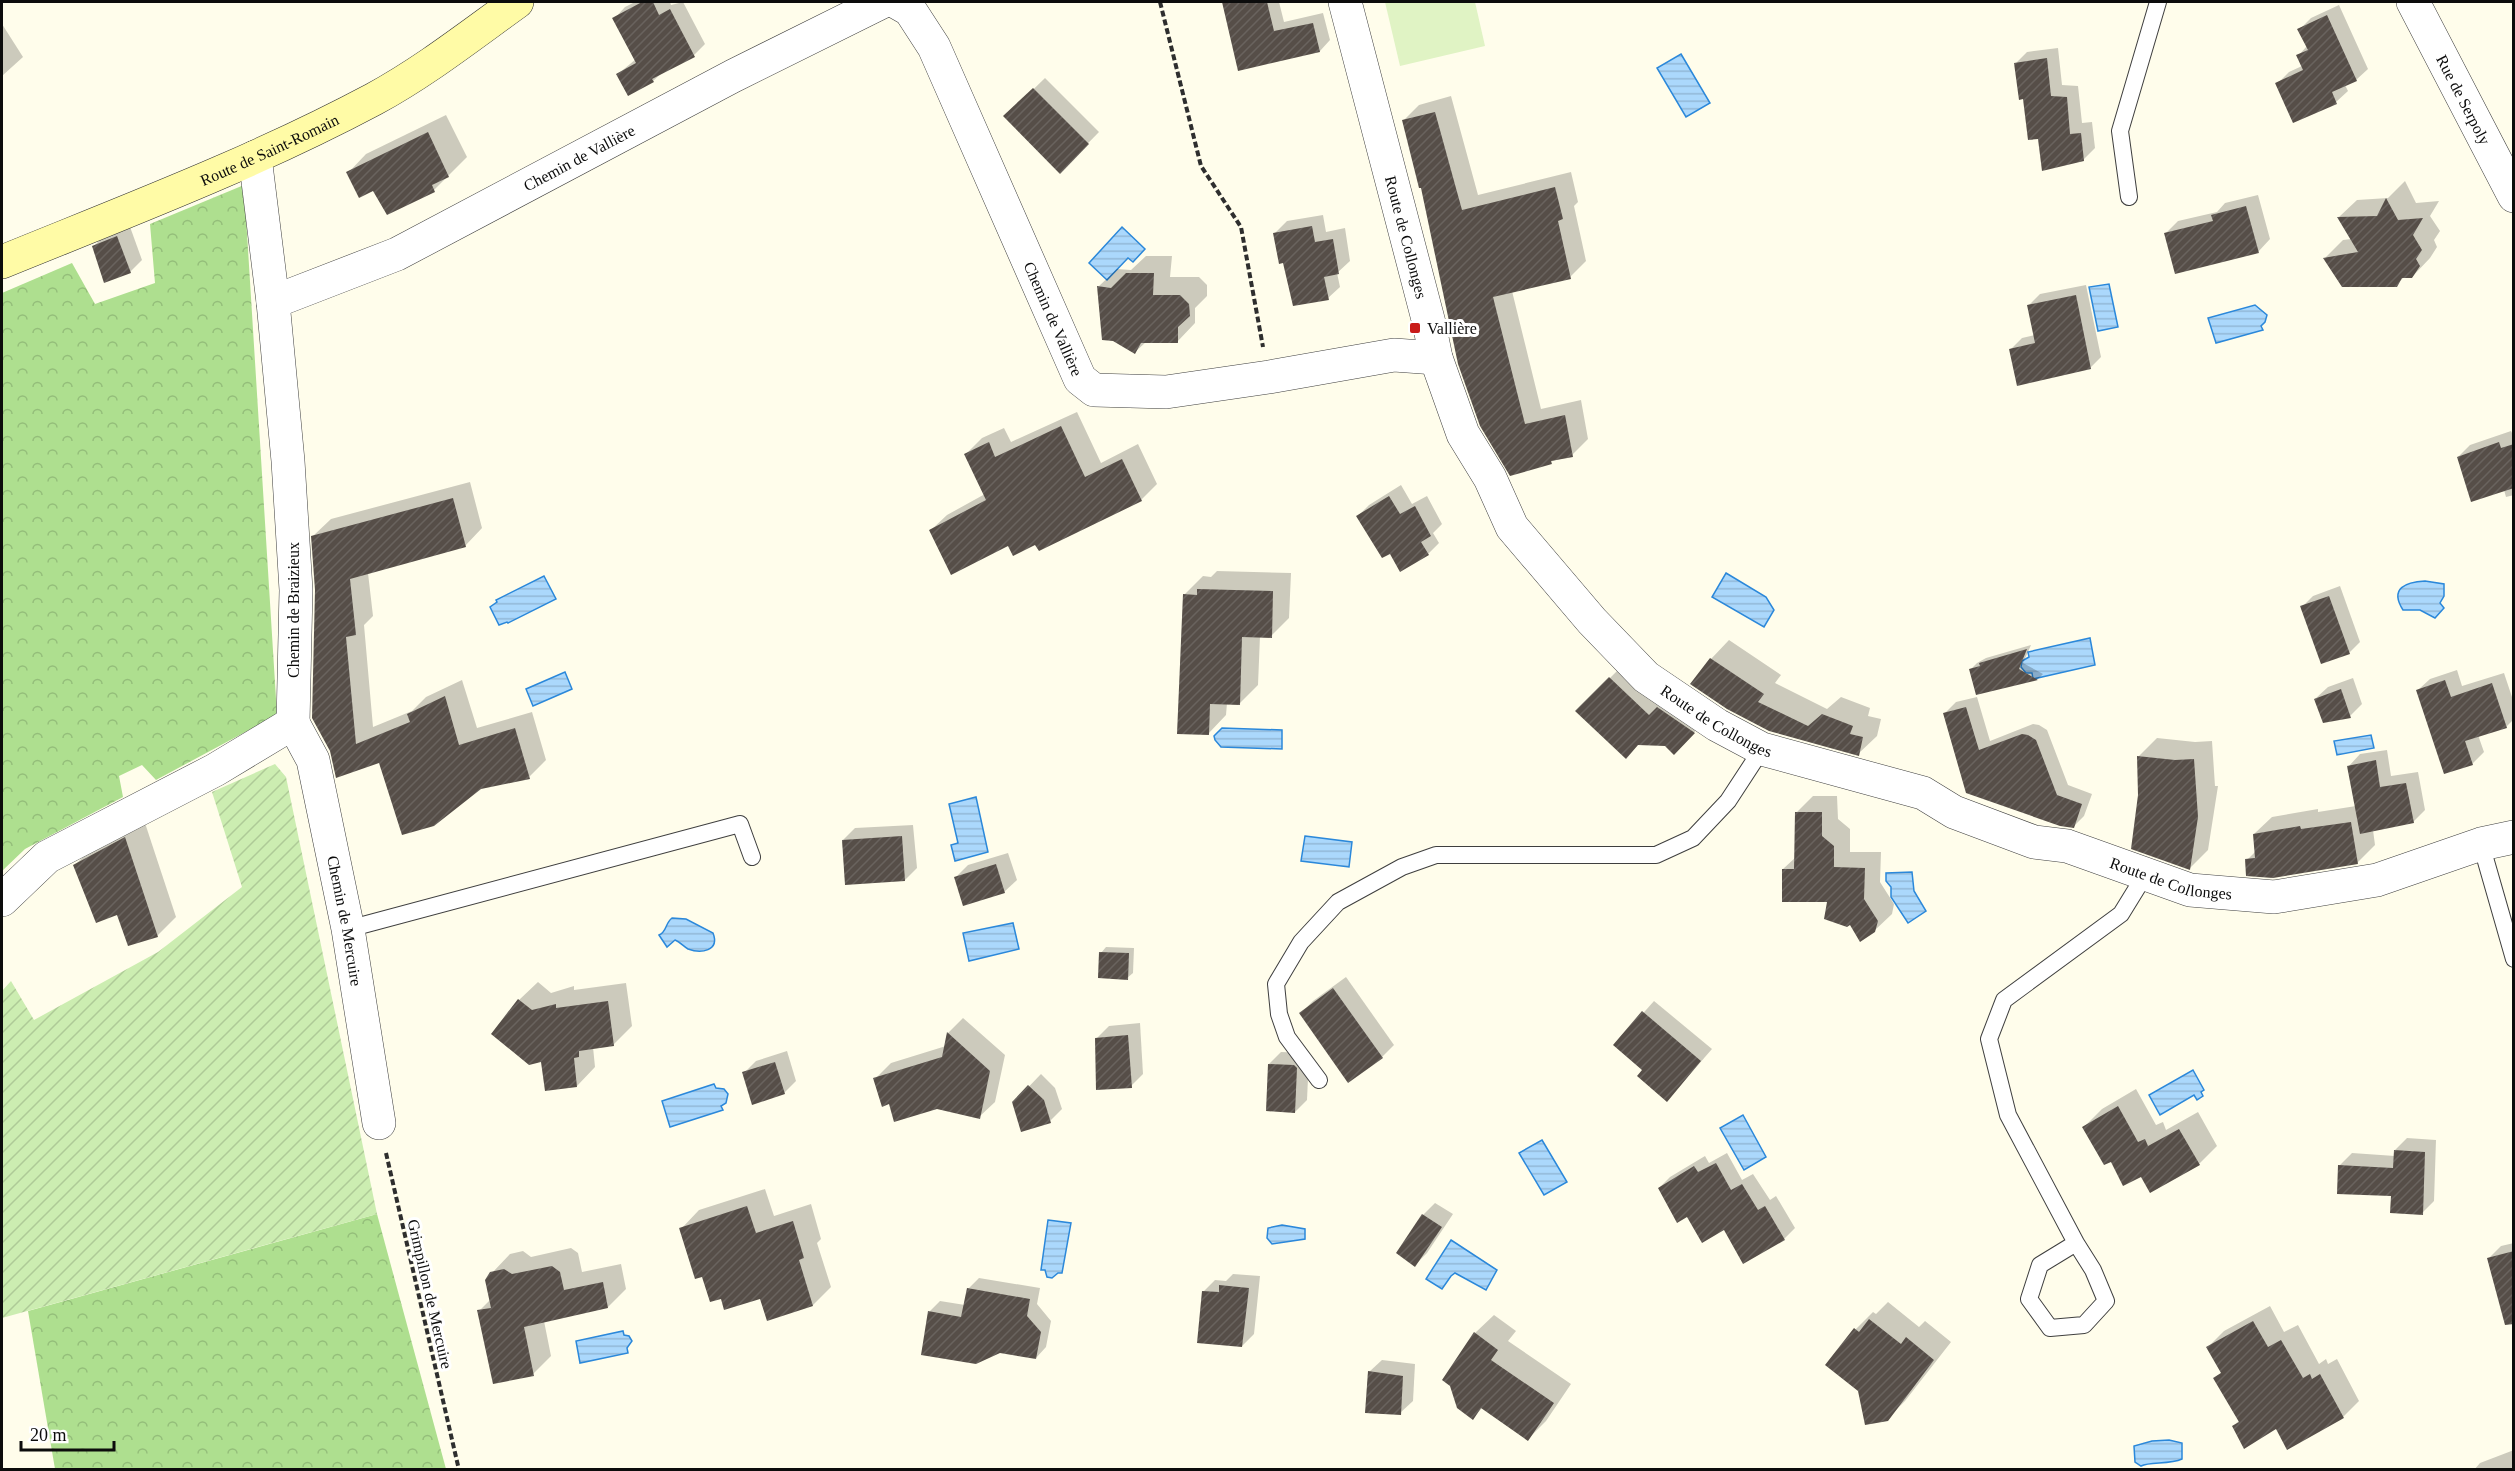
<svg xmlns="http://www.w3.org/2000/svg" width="2515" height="1471" font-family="'Times New Roman',serif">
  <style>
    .forest { fill: url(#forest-crowns) }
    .garden { fill: url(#garden-furrows) }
    .pitch { fill: #e0f3c4 }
    .water { fill: url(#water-rules); stroke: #2b88da; stroke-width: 1.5 }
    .shadow { fill: #0003 }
    .building { fill: url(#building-hatch) }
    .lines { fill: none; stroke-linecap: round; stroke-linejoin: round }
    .service-casing { stroke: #3f3f3f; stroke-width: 18 }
    .minor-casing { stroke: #3f3f3f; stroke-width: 34 }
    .tertiary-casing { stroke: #3f3f3f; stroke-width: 34 }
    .secondary-casing { stroke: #2e2e2e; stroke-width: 34 }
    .path { stroke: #2e2e2e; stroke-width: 4; stroke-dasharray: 6 3; stroke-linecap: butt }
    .service { stroke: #fff; stroke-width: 16 }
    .minor { stroke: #fff; stroke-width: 33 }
    .tertiary { stroke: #fff; stroke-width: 33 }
    .secondary { stroke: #fffba6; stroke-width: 33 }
    .poi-dot { fill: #c91c18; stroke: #fff; stroke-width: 2 }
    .labels { text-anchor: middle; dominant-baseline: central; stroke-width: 6; stroke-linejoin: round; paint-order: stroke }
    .street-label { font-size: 16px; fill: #0c0c0c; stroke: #fff }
    .poi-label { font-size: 16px; fill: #0c0c0c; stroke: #fff; text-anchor: start }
  </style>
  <defs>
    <pattern id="forest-crowns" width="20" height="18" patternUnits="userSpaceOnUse" patternTransform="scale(1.5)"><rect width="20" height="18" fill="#aedf8f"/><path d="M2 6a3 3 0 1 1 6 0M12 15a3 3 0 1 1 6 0" fill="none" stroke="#94be7a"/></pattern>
    <pattern id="garden-furrows" width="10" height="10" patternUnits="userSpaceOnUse" patternTransform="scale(1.5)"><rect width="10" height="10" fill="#ccedb1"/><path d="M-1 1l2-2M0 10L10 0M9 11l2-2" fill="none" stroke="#aeca97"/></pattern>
    <pattern id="water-rules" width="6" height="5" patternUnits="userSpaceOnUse" patternTransform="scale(1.5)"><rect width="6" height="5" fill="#abd8fc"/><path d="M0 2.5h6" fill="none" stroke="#92b8d7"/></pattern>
    <pattern id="building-hatch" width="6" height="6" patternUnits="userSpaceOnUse" patternTransform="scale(1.5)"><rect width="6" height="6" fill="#564e48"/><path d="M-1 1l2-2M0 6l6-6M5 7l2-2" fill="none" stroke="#69635e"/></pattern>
  </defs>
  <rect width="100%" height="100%" fill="#fffdeb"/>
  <g class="forest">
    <polygon points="244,185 277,715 156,780 142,765 119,776 123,797 25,849 2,871 2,293 72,263 95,304 155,283 150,224"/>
    <polygon points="377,1214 446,1469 55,1469 28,1311"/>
  </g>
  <polygon class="garden" points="275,764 286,777 377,1214 2,1318 2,991 11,981 34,1020 158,952 242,887 212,792"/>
  <polygon class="pitch" points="1385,2 1475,2 1485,46 1400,66"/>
  <g class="water">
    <polygon points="1681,54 1710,103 1686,117 1657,68"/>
    <polygon points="1122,227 1145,249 1133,262 1128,258 1107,280 1089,263"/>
    <polygon points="2109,284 2118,327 2098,331 2089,287"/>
    <polygon points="2255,305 2267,315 2265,322 2261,326 2263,330 2216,343 2208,318"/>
    <polygon points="1726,573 1766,597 1774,610 1764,627 1712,597"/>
    <polygon points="544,576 556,599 508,623 507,622 499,625 490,607 497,602 496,600"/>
    <path d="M2425,581L2444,584V596L2440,603L2444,608L2435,618L2420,610H2403C2389,588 2406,582 2425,581Z"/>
    <polygon points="2090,638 2095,665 2033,679 2032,673 2026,673 2021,667 2022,661 2029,657 2028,652"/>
    <polygon points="565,672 572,689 533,706 526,689"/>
    <polygon points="1222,728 1282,730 1282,749 1221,747 1215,740 1214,736"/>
    <polygon points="2371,735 2374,748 2337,755 2334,741"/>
    <polygon points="976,797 988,852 955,861 951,845 958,843 949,804"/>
    <polygon points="1305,836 1352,842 1349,867 1301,861"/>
    <polygon points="1912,872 1914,891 1926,911 1908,923 1891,897 1891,887 1886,881 1886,873"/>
    <path d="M672,918L686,919L713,933C720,951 701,954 688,949C683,946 680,942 675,940L667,947L659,935C667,932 665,923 672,918Z"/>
    <polygon points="1013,923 1019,949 969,961 963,933"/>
    <polygon points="2193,1070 2204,1090 2201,1092 2203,1096 2197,1100 2194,1095 2160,1115 2149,1095"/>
    <polygon points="714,1084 716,1088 724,1089 728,1094 726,1103 721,1106 723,1110 670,1127 662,1101"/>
    <polygon points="1743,1115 1766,1157 1744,1170 1720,1128"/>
    <polygon points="1542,1140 1567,1182 1544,1195 1519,1153"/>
    <polygon points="1048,1220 1071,1223 1062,1273 1058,1273 1052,1278 1047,1277 1045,1270 1041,1270"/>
    <polygon points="1282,1225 1305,1229 1305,1239 1272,1244 1267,1238 1268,1228"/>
    <polygon points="1451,1240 1497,1270 1486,1290 1455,1273 1451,1276 1442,1289 1426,1279"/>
    <polygon points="623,1331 624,1335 629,1336 632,1341 627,1348 628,1353 580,1363 576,1341"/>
    <path d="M2169,1440L2182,1443V1459C2169,1465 2150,1461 2141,1466L2135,1462L2134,1446L2152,1441Z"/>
  </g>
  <g class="shadow">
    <polygon points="635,2 670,2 671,5 683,2 705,44 694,55 663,72 653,81 618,74 636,59 614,19 625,7"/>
    <polygon points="1224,2 1279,2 1284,22 1323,13 1330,40 1320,51 1239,69"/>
    <polygon points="2339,5 2368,69 2356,80 2345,85 2348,91 2336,102 2277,84 2289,72 2302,66 2298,56 2307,46 2299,30 2311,18"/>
    <polygon points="2,24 23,57 2,76"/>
    <polygon points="2058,48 2062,85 2078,86 2082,123 2092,122 2095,148 2083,160 2040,137 2025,98 2016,63 2027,52"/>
    <polygon points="1045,78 1099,132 1060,172 1006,116"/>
    <polygon points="1451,96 1478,195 1571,172 1578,202 1574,206 1586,261 1570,277 1512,291 1541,409 1581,400 1588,439 1572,455 1511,474 1403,121 1419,105"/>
    <polygon points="446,115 467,157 434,190 374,189 348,173 366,154"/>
    <polygon points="2405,181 2416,203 2439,201 2430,216 2440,231 2434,240 2437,247 2430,258 2412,277 2405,276 2396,285 2325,258 2343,240 2351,239 2339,217 2357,200 2388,198"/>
    <polygon points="2258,195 2270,239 2258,252 2165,234 2178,221 2217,212 2225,203"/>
    <polygon points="1323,215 1326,232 1345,228 1350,261 1337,273 1340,287 1328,298 1284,261 1275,233 1287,221"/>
    <polygon points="129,224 142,260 130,272 94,246 106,234"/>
    <polygon points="1146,256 1172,256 1170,277 1199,277 1207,285 1207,296 1195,308 1195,323 1177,342 1146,342 1135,352 1098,287 1117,269 1131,270"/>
    <polygon points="2086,285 2101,357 2090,368 2011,349 2022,338 2035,335 2029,305 2040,294"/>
    <polygon points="1077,412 1101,463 1138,444 1157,484 1141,500 1036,543 1009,544 931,530 947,515 985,494 966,454 982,438 1004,428 1011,442"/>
    <polygon points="2511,431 2514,437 2514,495 2506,497 2504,490 2458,457 2470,445"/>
    <polygon points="470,482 482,528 465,546 368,573 373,616 364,625 373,727 412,711 426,697 462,680 477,728 532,712 546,760 529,777 380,761 337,776 316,590 313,536 331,519"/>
    <polygon points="1401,485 1412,504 1427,496 1442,524 1433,533 1439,543 1428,554 1391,552 1358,516 1369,505"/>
    <polygon points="1217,571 1291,573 1289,618 1271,636 1260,636 1258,685 1240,703 1227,703 1226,715 1208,734 1184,595 1203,576 1211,577"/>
    <polygon points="2340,586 2360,642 2349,653 2302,607 2313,596"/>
    <polygon points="1729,640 1781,675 1775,683 1827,709 1841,697 1870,708 1868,716 1881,719 1877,736 1858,754 1770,730 1711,659"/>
    <polygon points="2031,645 2023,663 2043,674 2038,679 1977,694 1971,669 1977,663 1986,658"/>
    <polygon points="1628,660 1712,714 1674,753 1665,744 1577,711"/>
    <polygon points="2457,670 2462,686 2504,673 2514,703 2514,719 2506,727 2478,735 2484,752 2472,764 2418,690 2430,679"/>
    <polygon points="2353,678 2362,704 2350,716 2315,699 2328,687"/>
    <polygon points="1977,697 1990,741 2033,724 2039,725 2047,730 2068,785 2092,794 2084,816 2073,827 1967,792 1945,713 1956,702"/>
    <polygon points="2157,738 2195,742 2212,741 2215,786 2218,786 2208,850 2190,868 2139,795 2139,756"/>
    <polygon points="2387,750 2391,776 2418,772 2425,810 2413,822 2373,830 2375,845 2357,863 2247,860 2256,851 2254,834 2272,817 2318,809 2318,812 2356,806 2349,766 2360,754"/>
    <polygon points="1813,796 1837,796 1838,819 1850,829 1850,852 1881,852 1880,882 1894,904 1892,914 1874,931 1850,923 1828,901 1783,869 1796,857 1796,813"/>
    <polygon points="144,820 176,917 157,936 75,865 93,847"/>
    <polygon points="913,825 917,868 905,880 843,840 855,828"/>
    <polygon points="1008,853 1017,880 1004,892 956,877 968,865"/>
    <polygon points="1106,947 1134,948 1133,973 1127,978 1101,953"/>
    <polygon points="1346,977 1394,1045 1382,1057 1301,1013 1313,1001"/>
    <polygon points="538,982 551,993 574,986 574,990 626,983 632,1026 613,1045 593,1047 595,1067 577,1086 542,1060 519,1000"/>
    <polygon points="1654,1001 1712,1049 1678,1088 1644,1070 1615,1045"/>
    <polygon points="963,1018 1005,1055 995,1102 979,1117 937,1107 875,1079 891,1063 946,1046 948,1033"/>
    <polygon points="1140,1023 1143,1074 1131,1086 1097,1038 1109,1026"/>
    <polygon points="787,1051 796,1081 784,1093 744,1073 756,1061"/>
    <polygon points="1281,1052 1307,1053 1309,1056 1307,1100 1295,1112 1269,1064"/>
    <polygon points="1041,1074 1055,1088 1062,1109 1050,1121 1014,1102"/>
    <polygon points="2136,1089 2156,1125 2163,1122 2166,1130 2198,1112 2217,1146 2199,1164 2142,1175 2084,1127 2102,1109"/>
    <polygon points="2407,1138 2436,1140 2434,1201 2422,1213 2339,1166 2352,1153 2395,1156 2395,1150"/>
    <polygon points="1727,1153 1742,1180 1753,1174 1770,1200 1776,1196 1795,1228 1784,1239 1724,1228 1659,1188 1670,1177 1705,1156 1709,1163"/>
    <polygon points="765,1189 774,1216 811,1204 821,1239 817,1243 831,1287 813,1305 761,1297 722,1297 703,1275 681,1229 699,1210"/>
    <polygon points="1435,1203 1453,1214 1427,1253 1415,1265 1423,1215"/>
    <polygon points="2514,1243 2514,1282 2489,1258 2501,1246"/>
    <polygon points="571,1248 578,1253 582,1272 621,1264 626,1289 608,1307 544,1321 551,1356 533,1374 479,1311 491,1299 492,1273 510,1254 523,1251 531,1257"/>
    <polygon points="1233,1274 1260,1276 1254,1334 1242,1346 1203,1292 1215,1280 1226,1281"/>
    <polygon points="979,1278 1040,1288 1037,1304 1051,1321 1046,1347 1036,1358 929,1312 940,1301 965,1305 968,1289"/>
    <polygon points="1888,1302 1919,1327 1925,1321 1951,1342 1905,1401 1887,1419 1859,1390 1828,1365 1856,1329 1873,1312 1876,1314"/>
    <polygon points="2270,1306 2284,1332 2298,1325 2319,1364 2326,1359 2328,1364 2337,1359 2359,1401 2343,1417 2277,1427 2233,1426 2240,1420 2215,1378 2222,1372 2208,1347 2224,1331"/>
    <polygon points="1494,1315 1516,1331 1508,1341 1571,1384 1546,1421 1528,1439 1483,1407 1473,1418 1475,1333"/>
    <polygon points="1382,1360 1415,1364 1413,1401 1400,1413 1369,1372"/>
    <polygon points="2514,1450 2514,1470 2474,1470 2480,1463"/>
  </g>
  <g class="building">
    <polygon points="642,2 653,2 659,15 670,9 695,57 652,79 654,82 628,96 616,74 636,63 612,18"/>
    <polygon points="1222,2 1267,2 1274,31 1313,23 1320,52 1238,71"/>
    <polygon points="2327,15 2357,81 2332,92 2337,104 2293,123 2275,83 2303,70 2296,55 2308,50 2297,29"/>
    <polygon points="2047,58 2051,96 2067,97 2070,134 2081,133 2084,161 2042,171 2038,139 2028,140 2023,99 2019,100 2014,63"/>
    <polygon points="1033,88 1089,144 1060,174 1003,116"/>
    <polygon points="1435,112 1462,210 1555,187 1563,219 1558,221 1571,279 1493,297 1525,424 1565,415 1573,457 1551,461 1552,464 1510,476 1480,426 1458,364 1421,188 1419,188 1402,120"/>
    <polygon points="428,132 449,177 432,185 435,192 387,215 373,191 359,198 346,172"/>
    <polygon points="2386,198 2398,220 2423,218 2413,235 2422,250 2416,259 2420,266 2412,278 2402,278 2397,287 2342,287 2323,258 2358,252 2337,217 2377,216"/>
    <polygon points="2246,206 2259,253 2175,274 2164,233 2213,221 2211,215"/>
    <polygon points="1312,226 1315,242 1333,239 1339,274 1324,277 1329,300 1293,306 1283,263 1279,264 1273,233"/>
    <polygon points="117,236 131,273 104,283 92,246"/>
    <polygon points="1126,273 1154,273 1153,295 1180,295 1189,304 1190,316 1178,327 1178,343 1141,343 1135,354 1113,341 1102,340 1097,286 1111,288"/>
    <polygon points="2076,295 2091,369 2017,386 2009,349 2035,343 2027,305"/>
    <polygon points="1061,426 1085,477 1122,459 1142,501 1039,551 1035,545 1013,556 1008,546 951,575 929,530 986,500 964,454 989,442 995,457"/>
    <polygon points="2499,442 2501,448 2514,444 2514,488 2471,502 2457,457"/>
    <polygon points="1389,496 1400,514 1415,506 1431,536 1421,542 1429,555 1400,572 1390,554 1382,558 1356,516"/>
    <polygon points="453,498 466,547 350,579 356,635 346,637 356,744 410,722 407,714 445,696 459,745 515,728 530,779 481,789 434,826 402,835 379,763 336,778 330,751 312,718 315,590 311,536"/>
    <polygon points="1197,589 1273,591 1272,638 1242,637 1240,705 1210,704 1209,735 1177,734 1183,594 1197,595"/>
    <polygon points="2329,596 2350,654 2321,664 2300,606"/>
    <polygon points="2027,649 2019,669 2038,680 1976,695 1969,669 1980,666 1979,663"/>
    <polygon points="1710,658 1764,694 1758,702 1808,726 1822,714 1853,726 1850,734 1863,737 1859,756 1769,731 1727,709 1690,684"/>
    <polygon points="1609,677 1649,715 1657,707 1695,733 1674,755 1665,746 1638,745 1626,759 1575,711"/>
    <polygon points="2445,680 2451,697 2492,683 2507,728 2465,741 2473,765 2444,774 2416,690"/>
    <polygon points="2341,689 2351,718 2323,723 2314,699"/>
    <polygon points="1966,707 1979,750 2022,734 2028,735 2036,740 2057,795 2082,804 2074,828 2060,826 1966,793 1943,713"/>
    <polygon points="2137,756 2175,760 2194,759 2198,817 2190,870 2131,849 2138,795"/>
    <polygon points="2376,760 2380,787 2406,783 2414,823 2360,834 2347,766"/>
    <polygon points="1795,812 1822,812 1822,836 1834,846 1834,867 1865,868 1864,899 1878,921 1875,932 1860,942 1850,925 1847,927 1824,919 1827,902 1782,902 1782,869 1794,869"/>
    <polygon points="2351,822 2358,864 2273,878 2246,876 2245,859 2255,858 2253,834 2300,826 2301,829"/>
    <polygon points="902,836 905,881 845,885 842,840"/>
    <polygon points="125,837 158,937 128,946 117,915 96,923 73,865"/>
    <polygon points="996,864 1005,893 963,906 954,877"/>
    <polygon points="1099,952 1129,953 1128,980 1098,978"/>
    <polygon points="1333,988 1383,1058 1348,1083 1299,1013"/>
    <polygon points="518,999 532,1010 556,1004 556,1008 608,1001 614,1046 579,1051 579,1057 574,1058 577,1087 545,1091 541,1062 529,1065 491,1034"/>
    <polygon points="1642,1011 1701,1061 1667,1102 1637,1076 1642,1070 1613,1045"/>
    <polygon points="947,1032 990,1071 980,1119 937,1109 894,1122 889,1104 882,1107 873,1078 942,1057"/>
    <polygon points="1128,1035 1132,1088 1096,1090 1095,1038"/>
    <polygon points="775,1062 785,1094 752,1105 742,1072"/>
    <polygon points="1268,1064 1294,1065 1297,1068 1295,1113 1266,1111"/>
    <polygon points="1028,1085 1044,1100 1051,1123 1021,1132 1012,1102"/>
    <polygon points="2118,1106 2138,1142 2145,1139 2148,1146 2179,1129 2200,1165 2150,1193 2141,1177 2123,1186 2111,1162 2104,1165 2082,1127"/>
    <polygon points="2394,1150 2425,1152 2423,1215 2390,1213 2391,1196 2337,1194 2338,1165 2393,1168"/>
    <polygon points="1716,1163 1731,1190 1742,1184 1758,1210 1765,1206 1785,1240 1743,1264 1724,1230 1702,1243 1687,1217 1677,1223 1658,1188 1694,1166 1698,1172"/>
    <polygon points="747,1206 756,1233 793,1221 804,1258 799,1260 813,1306 767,1321 760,1299 724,1310 721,1299 710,1302 702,1277 695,1279 679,1228"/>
    <polygon points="1422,1214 1442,1227 1415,1267 1396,1253"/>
    <polygon points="2514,1251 2514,1324 2505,1325 2487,1258"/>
    <polygon points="552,1266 560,1272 564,1290 603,1282 608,1308 524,1327 534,1376 493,1384 477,1310 491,1308 485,1280 490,1272 504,1269 512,1274"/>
    <polygon points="1219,1285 1249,1288 1242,1347 1197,1343 1202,1291 1219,1292"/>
    <polygon points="967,1288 1030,1299 1027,1316 1041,1332 1036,1359 1000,1353 976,1364 921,1355 928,1311 961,1317"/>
    <polygon points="1869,1319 1901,1344 1906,1337 1934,1360 1888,1421 1865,1425 1858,1391 1825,1365 1854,1328 1859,1332"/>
    <polygon points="2253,1321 2268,1347 2281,1340 2303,1378 2310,1374 2312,1379 2320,1374 2344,1418 2287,1450 2276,1429 2244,1449 2232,1426 2239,1422 2213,1378 2221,1373 2206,1347"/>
    <polygon points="1474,1332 1498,1350 1491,1360 1554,1403 1528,1441 1481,1408 1473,1420 1457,1408 1450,1386 1442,1380"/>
    <polygon points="1368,1371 1403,1376 1401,1415 1365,1413"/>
  </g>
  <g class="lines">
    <defs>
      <g id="service">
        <polyline points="2129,197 2120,131 2158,2"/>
        <polyline points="2481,844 2514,959"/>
        <polyline points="348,929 740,824 752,857"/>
        <polyline points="1319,1080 1287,1037 1279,1014 1276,984 1301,942 1338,902 1402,867 1436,855 1656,855 1693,838 1728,801 1762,749"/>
        <polyline points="2076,1243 2093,1270 2106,1301 2084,1325 2050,1328 2029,1299 2040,1265 2076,1243 2008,1115 1989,1039 2004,1000 2121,914 2145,875"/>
      </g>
      <g id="minor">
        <path id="s1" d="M896,2L910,10L934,47L1080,379L1094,390L1166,392L1269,377L1394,355L1436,358"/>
        <path id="s2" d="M1345,2L1429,323L1436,358L1463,434L1490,478L1512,527L1592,621L1646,677L1717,725L1762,749L1923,793L1954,812L2034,842L2067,846L2190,890L2274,897L2377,880L2481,844L2514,837"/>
        <path id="s3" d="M273,302L397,254L733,76L882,2"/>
        <path id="s4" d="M293,723L313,760L348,929L379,1123"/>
        <polyline points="2,900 47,857 215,770 293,723 296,590 288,461 273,302 255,157"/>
      </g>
      <g id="tertiary">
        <path id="s5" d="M2413,2L2514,196"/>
      </g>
      <g id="secondary">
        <path id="s6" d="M2,262C127,211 254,163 374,99C424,72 471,35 517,2"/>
      </g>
    </defs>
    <use href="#service" class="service-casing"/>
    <use href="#minor" class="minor-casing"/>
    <use href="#tertiary" class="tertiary-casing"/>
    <use href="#secondary" class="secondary-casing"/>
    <g class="path">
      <polyline points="1160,2 1201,166 1241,227 1263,347"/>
      <polyline points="386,1153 459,1470"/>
    </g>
    <use href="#service" class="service"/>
    <use href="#minor" class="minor"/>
    <use href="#tertiary" class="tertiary"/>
    <use href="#secondary" class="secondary"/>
  </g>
  <rect class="poi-dot" x="1409" y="322" width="12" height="12" rx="3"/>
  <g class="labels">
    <g class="street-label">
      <text stroke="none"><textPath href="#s5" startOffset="110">Rue de Serpoly</textPath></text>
      <text stroke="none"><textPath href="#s6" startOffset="290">Route de Saint-Romain</textPath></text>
      <text stroke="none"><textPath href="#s3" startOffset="339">Chemin de Vallière</textPath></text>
      <text stroke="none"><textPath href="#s2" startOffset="243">Route de Collonges</textPath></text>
      <text stroke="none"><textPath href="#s1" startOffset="357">Chemin de Vallière</textPath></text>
      <text transform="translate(293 610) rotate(-90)">Chemin de Braizieux</text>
      <text stroke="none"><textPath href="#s2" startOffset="838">Route de Collonges</textPath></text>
      <text stroke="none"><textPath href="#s2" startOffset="1323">Route de Collonges</textPath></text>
      <text stroke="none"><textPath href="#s4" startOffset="206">Chemin de Mercuire</textPath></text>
      <text transform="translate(430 1294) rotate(77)">Grimpillon de Mercuire</text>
    </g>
    <g class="poi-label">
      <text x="1427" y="328">Vallière</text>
    </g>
  </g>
  <rect width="2515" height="1471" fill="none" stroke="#0c0c0c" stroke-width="6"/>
  <path d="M21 1441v9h93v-9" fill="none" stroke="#0c0c0c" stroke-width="3"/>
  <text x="30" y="1441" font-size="18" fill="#0c0c0c" stroke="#ffffff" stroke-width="4.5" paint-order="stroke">20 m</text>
</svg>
